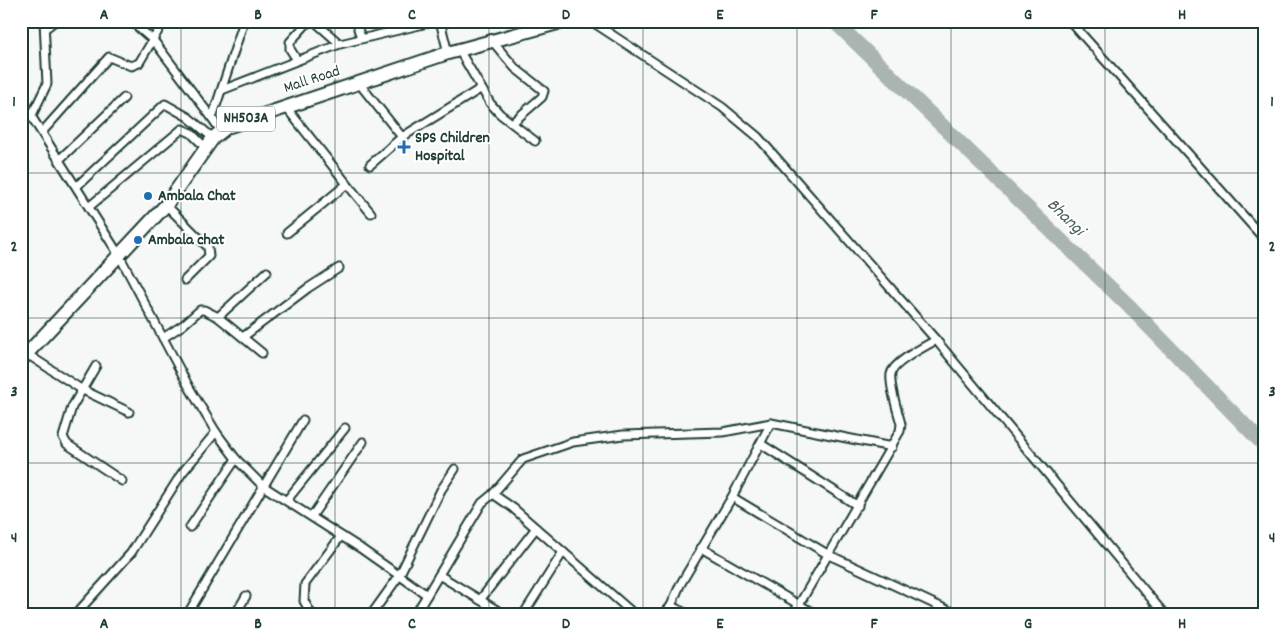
<svg xmlns="http://www.w3.org/2000/svg" width="1286" height="636" font-family="Dekko,sans-serif">
  <style>
    .lines { fill: none; stroke-linecap: round; stroke-linejoin: round }
    .river { stroke: #aab5b1; stroke-width: 15 }
    .street-casing { stroke: #1f3d34; stroke-width: 11 }
    .highway-casing { stroke: #1f3d34; stroke-width: 16 }
    .street { stroke: #fff; stroke-width: 7 }
    .highway { stroke: #fff; stroke-width: 12 }
    .grid { fill: none; stroke: #1f3d34; stroke-width: 1; stroke-opacity: 0.55 }
    .poi-dot { fill: #1f6fb2; stroke: #fff; stroke-width: 2 }
    .labels { text-anchor: middle; dominant-baseline: central; stroke-width: 4; stroke-linejoin: round; paint-order: stroke }
    .shield { fill: #fff; stroke: #627771; stroke-width: 1 }
    .shield-label { font-size: 15px; font-weight: bold; fill: #1f3d34 }
    .street-label { font-size: 16px; fill: #1f3d34; stroke: #fff }
    .poi-label { font-size: 16px; font-weight: bold; fill: #1f3d34; stroke: #fff; text-anchor: start }
    .water-label { font-size: 18px; font-style: italic; fill: #49615a; stroke: #fff }
    .neatline { fill: none; stroke: #1f3d34; stroke-width: 2 }
    .grid-label { font-size: 16px; text-anchor: middle; font-weight: bold; fill: #1f3d34 }
  </style>
  <rect width="100%" height="100%" fill="#f6f7f7"/>
  <filter id="ink" filterUnits="userSpaceOnUse"><feTurbulence type="fractalNoise" baseFrequency=".02" numOctaves="2"/><feDisplacementMap in="SourceGraphic" scale="10" xChannelSelector="R" yChannelSelector="G"/><feConvolveMatrix kernelMatrix="1 2 1 2 8 2 1 2 1" color-interpolation-filters="sRGB"/></filter>
  <g filter="url(#ink)">
    <g class="lines">
      <polyline class="river" points="834,21 1131,308 1265,446"/>
      <defs>
        <g id="street">
          <polyline points="131,21 154,41 212,118"/>
          <polyline points="360,21 358,29 361,37"/>
          <polyline points="440,21 448,53"/>
          <polyline points="591,21 722,107 758,137 936,340 1165,615"/>
          <polyline points="1070,21 1265,240"/>
          <polyline points="46,28 55,21"/>
          <polyline points="493,42 515,68 544,91 542,97 512,123"/>
          <polyline points="340,44 436,21"/>
          <polyline points="459,50 490,103 500,114 535,141"/>
          <polyline points="297,60 290,49 290,42 309,21"/>
          <polyline points="358,82 402,137"/>
          <polyline points="222,90 340,44 314,21"/>
          <polyline points="21,100 119,255 189,387 216,432 236,459 263,486 360,548 427,595"/>
          <polyline points="285,106 347,184 287,233"/>
          <polyline points="32,115 47,84 44,21"/>
          <polyline points="43,131 109,57 131,66 139,63 164,21"/>
          <polyline points="221,131 212,118 244,21"/>
          <polyline points="60,159 124,98"/>
          <polyline points="370,165 402,137 480,89"/>
          <polyline points="347,184 371,213"/>
          <polyline points="77,186 165,104 188,117 213,138"/>
          <polyline points="166,205 208,247 209,256 185,280"/>
          <polyline points="90,206 182,129 191,133 206,148"/>
          <polyline points="218,317 267,272"/>
          <polyline points="243,337 308,288 339,268"/>
          <polyline points="163,338 183,325 200,310 204,310 218,317 262,353"/>
          <polyline points="21,348 27,354 81,389 129,412"/>
          <polyline points="96,366 72,407 63,437 67,444 122,481"/>
          <polyline points="771,423 892,447"/>
          <polyline points="761,444 858,506"/>
          <polyline points="493,494 523,459 573,442 623,435 723,432 771,423 732,497 680,585 671,606 689,615"/>
          <polyline points="732,497 829,555 958,615"/>
          <polyline points="287,500 345,428"/>
          <polyline points="312,516 363,442"/>
          <polyline points="190,527 236,459"/>
          <polyline points="701,548 817,615"/>
          <polyline points="439,575 505,615"/>
          <polyline points="480,600 536,528"/>
          <polyline points="75,615 131,553 182,473 216,432"/>
          <polyline points="187,615 303,420"/>
          <polyline points="235,615 246,596"/>
          <polyline points="312,615 304,601 305,584 341,536"/>
          <polyline points="371,615 399,576 441,490 455,469"/>
          <polyline points="415,615 482,503 493,494 513,508 635,615"/>
          <polyline points="523,615 563,552"/>
          <polyline points="623,615 628,609"/>
          <polyline points="663,615 671,606"/>
          <path d="M793,615L900,431L901,424C898,412 889,386 891,374C893,362 926,346 936,340"/>
        </g>
        <polyline id="highway" points="21,360 166,205 213,138 227,127 448,53 565,21"/>
      </defs>
      <use href="#street" class="street-casing"/>
      <use href="#highway" class="highway-casing"/>
      <use href="#street" class="street"/>
      <use href="#highway" class="highway"/>
    </g>
  </g>
  <path class="grid" d="M181,21V615M335,21V615M489,21V615M643,21V615M797,21V615M951,21V615M1105,21V615M21,173H1265M21,318H1265M21,463H1265"/>
  <g class="poi-dot">
    <path d="M401.5 139.5h5v5h5v5h-5v5h-5v-5h-5v-5h5z"/>
    <circle cx="148" cy="196" r="5"/>
    <circle cx="138" cy="240" r="5"/>
  </g>
  <g class="labels">
    <rect class="shield" x="217" y="106.5" width="58" height="25" rx="4"/>
    <g class="shield-label">
      <text x="246" y="119">NH503A</text>
    </g>
    <g class="street-label">
      <text transform="translate(312 80) rotate(-18)">Mall Road</text>
    </g>
    <g class="poi-label">
      <text x="415" y="138">SPS Children<tspan x="415" dy="18">Hospital</tspan></text>
      <text x="158" y="196">Ambala Chat</text>
      <text x="148" y="240">Ambala chat</text>
    </g>
    <g class="water-label">
      <text transform="translate(1065 218) rotate(44)">Bhangi</text>
    </g>
  </g>
  <rect width="1286" height="636" fill="none" stroke="#fff" stroke-width="55"/>
  <rect x="28" y="28" width="1230" height="580" class="neatline"/>
  <g class="grid-label">
    <text x="104" y="19">A</text>
    <text x="258" y="19">B</text>
    <text x="412" y="19">C</text>
    <text x="566" y="19">D</text>
    <text x="720" y="19">E</text>
    <text x="874" y="19">F</text>
    <text x="1028" y="19">G</text>
    <text x="1182" y="19">H</text>
    <text x="14" y="106">1</text>
    <text x="1272" y="106">1</text>
    <text x="14" y="251">2</text>
    <text x="1272" y="251">2</text>
    <text x="14" y="396">3</text>
    <text x="1272" y="396">3</text>
    <text x="14" y="542">4</text>
    <text x="1272" y="542">4</text>
    <text x="104" y="628">A</text>
    <text x="258" y="628">B</text>
    <text x="412" y="628">C</text>
    <text x="566" y="628">D</text>
    <text x="720" y="628">E</text>
    <text x="874" y="628">F</text>
    <text x="1028" y="628">G</text>
    <text x="1182" y="628">H</text>
  </g>
</svg>
